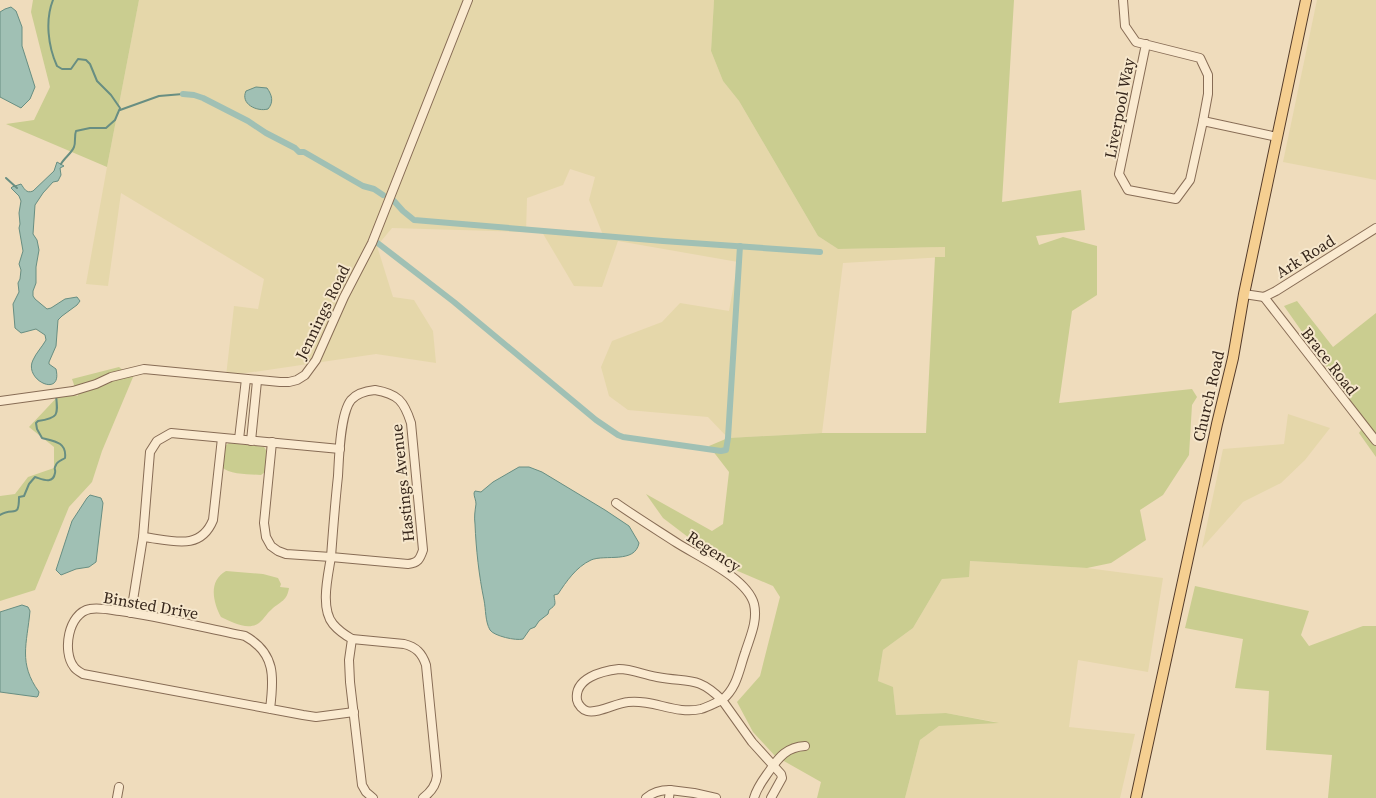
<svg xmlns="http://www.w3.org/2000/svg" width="1376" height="798" font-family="'Source Serif 4',serif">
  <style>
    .farmland { fill: #e5d7aa }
    .green { fill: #cacd90 }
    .water { fill: #a0c0b4; stroke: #688e82 }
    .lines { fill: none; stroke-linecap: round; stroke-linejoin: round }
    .stream { stroke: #688e82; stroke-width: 2 }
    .canal { stroke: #a0c0b4; stroke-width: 6 }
    .minor-casing { stroke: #876c55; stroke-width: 10 }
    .major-casing { stroke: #543b2a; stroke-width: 12 }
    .minor { stroke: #faead0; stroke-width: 8 }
    .major { stroke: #f5cf91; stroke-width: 10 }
    .labels { text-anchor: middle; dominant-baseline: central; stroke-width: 4; stroke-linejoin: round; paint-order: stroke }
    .street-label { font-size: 16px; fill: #36261b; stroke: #f6e7cc }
  </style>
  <rect width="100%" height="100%" fill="#efdcbc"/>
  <g class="farmland">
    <polygon points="139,0 714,0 711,51 723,81 739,101 818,236 838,249 945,247 945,257 843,263 822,433 728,438 708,417 628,410 609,396 601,367 612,341 662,322 680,303 729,311 738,262 618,241 602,287 574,286 542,232 603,235 589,200 595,177 570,169 563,185 527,198 526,232 392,228 377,246 393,297 414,300 433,331 436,363 376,354 226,376 234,306 258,309 264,279 121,193 108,286 86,284 107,167"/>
    <polygon points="1317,0 1376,0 1376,180 1283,162"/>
    <polygon points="1288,414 1330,428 1305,460 1281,483 1243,502 1202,548 1223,449 1284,444"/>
    <polygon points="970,561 1087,568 1163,578 1148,672 1078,660 1069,727 1135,734 1120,798 905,798 920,740 939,726 996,722 946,713 896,715 893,688 878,681 883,650 913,628 942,579"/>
  </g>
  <g class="green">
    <polygon points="33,0 139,0 107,167 6,124 34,120 50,87 31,12"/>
    <polygon points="714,0 1014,0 1002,202 1081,190 1085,230 1036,236 1039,245 1063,237 1097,246 1097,295 1072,311 1059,403 1192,389 1197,397 1192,405 1189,455 1163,495 1140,510 1146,540 1111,563 1087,568 970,561 969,577 942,579 913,628 883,650 878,681 893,687 896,715 946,713 999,723 939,726 920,740 905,798 817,798 821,782 775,756 753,732 737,702 760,676 780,597 773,586 726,566 663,518 646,494 712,531 723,524 729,472 709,446 728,438 822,433 926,433 935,257 945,257 945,247 838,249 818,236 739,101 723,81 711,51"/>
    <polygon points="1297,301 1333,347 1376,313 1376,457 1359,433 1366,423 1284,306"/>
    <polygon points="119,367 126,373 136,370 102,451 92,482 69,507 35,590 0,601 0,496 15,494 28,477 54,468 54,447 29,427 62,392 78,396 72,379"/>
    <path d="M229,443L264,447L268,453L265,472L261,475C250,474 229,475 222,467L225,446Z"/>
    <path d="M226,571L263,574L278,578L281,584L280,587L289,588C287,601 281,601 272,609C267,613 264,619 259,623C248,631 232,622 221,617C213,602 208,581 226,571Z"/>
    <polygon points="1195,586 1309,611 1301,635 1309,646 1363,626 1376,626 1376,798 1328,798 1332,755 1266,750 1269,691 1235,688 1243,639 1185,628"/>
  </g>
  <g class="water">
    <polygon points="11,7 16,11 22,27 22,46 35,87 30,99 21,108 0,97 0,12 5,9"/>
    <path d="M256,87L267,88C272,95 274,102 268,109C257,112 240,104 246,91Z"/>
    <path d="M57,162L64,166L60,168L61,175L58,181L53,182L43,193L35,205L33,234L37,240L39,250L36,267V283L33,291V296L35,299L47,309L51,308L65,299L77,297L80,301L77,305L62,316L58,320L56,346L49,362V364L56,369C63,399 23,380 33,360C36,353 42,347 46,340L45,335L36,329L21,333L15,328L13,304L19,292L18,283L20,279L21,270L19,264L23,251L19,228L20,224L19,213L21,201L19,196L11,188L12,187L21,184C24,188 26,194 33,191L54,171Z"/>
    <path d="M519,467H529L542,472L605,510L629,526L639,543C635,564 605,554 591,560C576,567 566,582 558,594L554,595C555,605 557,604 549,610L548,614L539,621L535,627L530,629L523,639C516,641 494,636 490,630C485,621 486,610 484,600C479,576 476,549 475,524C474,517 475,511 476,504C476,500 474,497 474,493L475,491L481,492L493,482Z"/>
    <polygon points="90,495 101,498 103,503 96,562 89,567 76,569 61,575 56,570 72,521 87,498"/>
    <path d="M22,605L28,607L30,611C27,644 18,663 39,692L38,696L37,697L0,692V612Z"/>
  </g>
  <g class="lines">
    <g class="stream">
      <path d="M53,0C45,20 48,46 57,66L62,69H71L78,59L86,60L90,64L97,81L111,95L120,108L115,120L106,128H90L76,131C74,136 76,142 74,147C71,154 64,158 61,164"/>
      <polyline points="120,110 159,96 183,94"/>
      <polyline points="6,178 17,188"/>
      <polyline points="383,195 388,198"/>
      <path d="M0,515C13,506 19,520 19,497L24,496L29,484L35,477C42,479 53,485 55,473C56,468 53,470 56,465C57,461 62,460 65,458C67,442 54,441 42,438L37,429L36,423L38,421C59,418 58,415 56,395"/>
    </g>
    <g class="canal">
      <polyline points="183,94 194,95 203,98 248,121 266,133 295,148 299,152 304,152 363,186 374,189 383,195"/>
      <polyline points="394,201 403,211 414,220 663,241 820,252"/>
      <polyline points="375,241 454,302 596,420 618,435 623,437 721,451 726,450 728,438 740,246"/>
    </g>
    <defs>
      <g id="minor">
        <polyline points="1123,0 1125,26 1136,42 1200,58 1208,75 1208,94 1203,121 1190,180 1176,199 1128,190 1119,174 1146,44"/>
        <polyline points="1203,121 1277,137"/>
        <polyline points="1244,294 1264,297 1276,291 1376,228"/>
        <polyline points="1264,297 1376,441"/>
        <path d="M375,390C398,394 404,401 411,423L423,550C420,559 418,563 408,564L331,557C333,530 335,503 338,476C339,458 340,414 351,400C357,393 365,391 375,390Z"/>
        <polyline points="0,401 73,391 96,384 111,377 144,369 280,382 289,382 297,380 305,375 316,360 344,297 372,243 468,0"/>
        <polyline points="239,439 246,379"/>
        <polyline points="251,441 257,381"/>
        <path d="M272,442L264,523L266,537L271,546L278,551L286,554L331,557C328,576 320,608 333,624C338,630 345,635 352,639L349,660L350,682L362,785L366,792L373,798"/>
        <path d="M616,503C636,517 657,530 677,543C699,557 747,578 754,604C758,621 750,637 745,653C739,670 737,688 722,700L752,742L781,774L782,778L771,798"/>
        <path d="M143,537C171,540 200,552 213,520L222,438"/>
        <polyline points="131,613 143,537 150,452 157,441 171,433 340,449"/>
        <path d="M352,639L404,644C416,647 422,653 426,665L437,776C436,786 431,792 423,798"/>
        <path d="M619,669C632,669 644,675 657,677C688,683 697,675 722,700C715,703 708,707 701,709C676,715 653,699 628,702C616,703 598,714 587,711C583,710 578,705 577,700C574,678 602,671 619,669Z"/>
        <path d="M270,709C274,678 276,653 245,636C204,628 162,617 120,611C111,610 99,607 90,609C68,613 62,652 74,667C76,670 80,672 83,674L303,715L316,717L354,712"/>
        <polyline points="670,790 694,793 716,798"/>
        <polyline points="117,798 119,787"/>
        <path d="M646,798C653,792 661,790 670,790L669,798"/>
        <path d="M754,798C757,787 763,780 770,770C779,757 787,747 805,746"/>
      </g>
      <polyline id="major" points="1136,798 1217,424 1233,358 1244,294 1306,0"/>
    </defs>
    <use href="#minor" class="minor-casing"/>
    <use href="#major" class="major-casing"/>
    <use href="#minor" class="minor"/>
    <use href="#major" class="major"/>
  </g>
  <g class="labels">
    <g class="street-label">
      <text transform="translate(1119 108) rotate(-79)">Liverpool Way</text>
      <text transform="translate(1305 256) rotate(-32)">Ark Road</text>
      <text transform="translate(322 312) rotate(-64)">Jennings Road</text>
      <text transform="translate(1330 361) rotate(52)">Brace Road</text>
      <text transform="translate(1208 396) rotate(-77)">Church Road</text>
      <text transform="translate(402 483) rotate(-96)">Hastings Avenue</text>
      <text transform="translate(714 551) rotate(33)">Regency</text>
      <text transform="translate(151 605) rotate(10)">Binsted Drive</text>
    </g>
  </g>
</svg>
